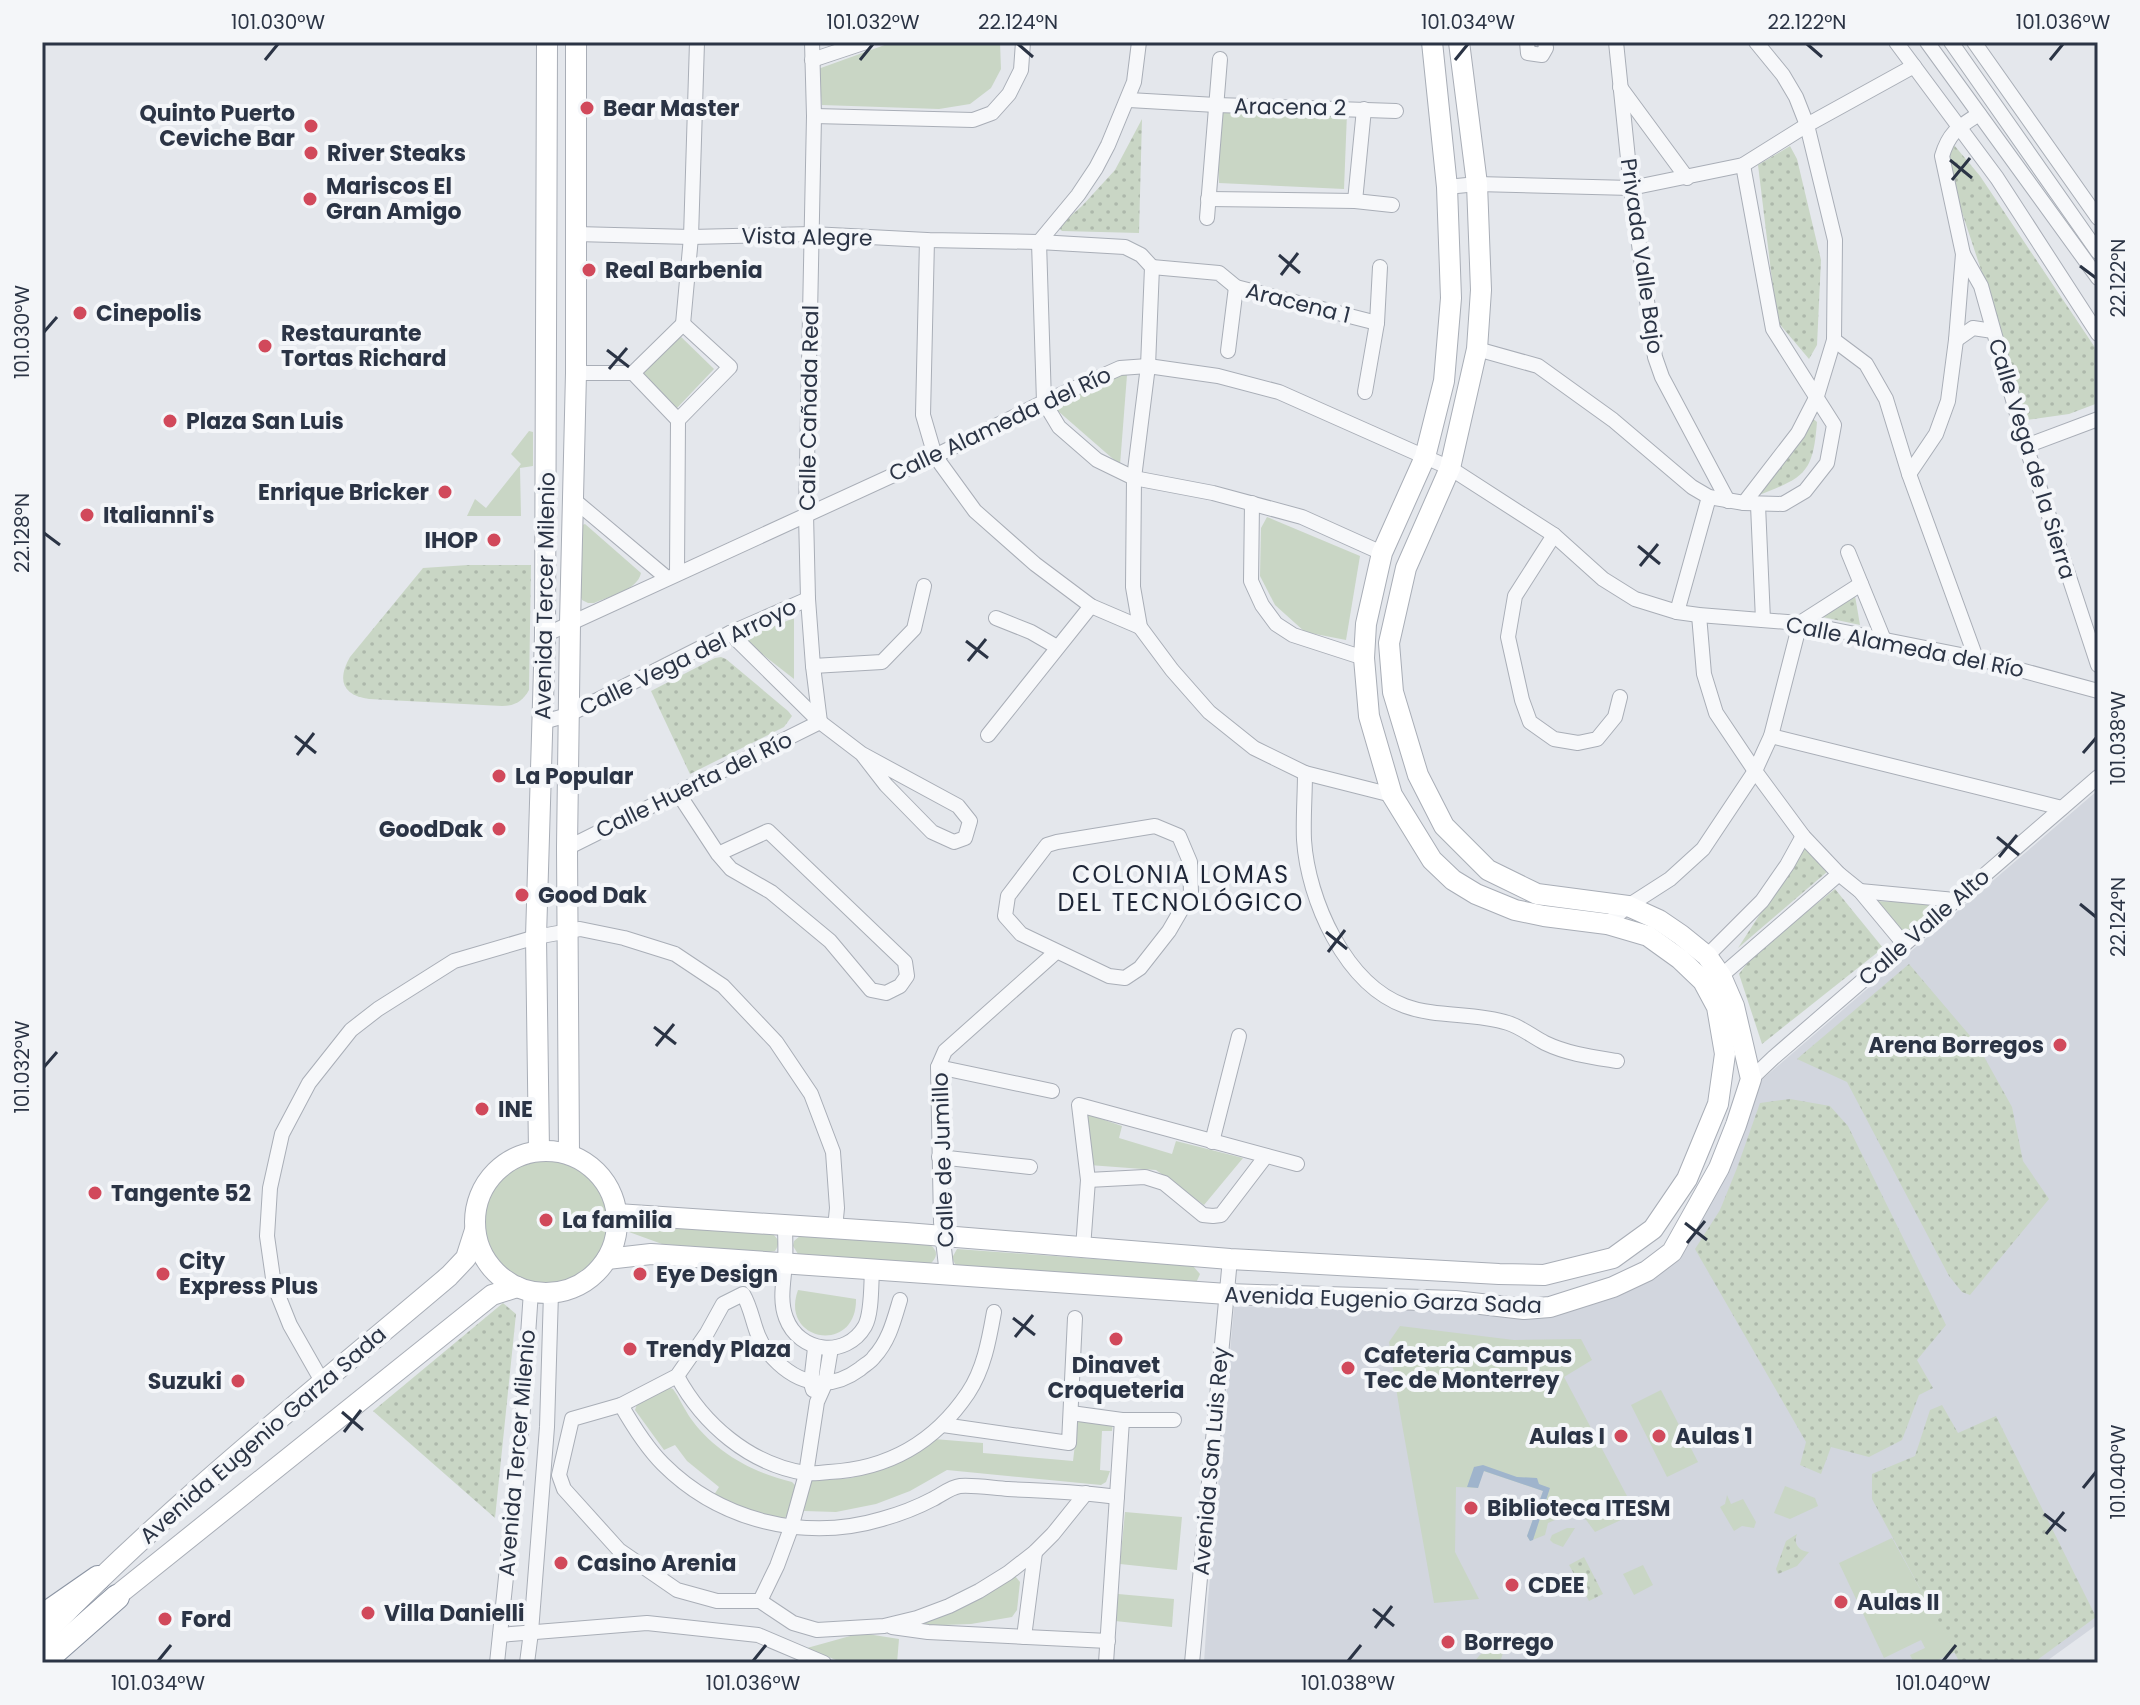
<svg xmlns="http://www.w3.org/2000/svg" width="2140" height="1705" font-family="Poppins,sans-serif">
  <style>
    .built { fill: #d2d6de }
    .grass { fill: url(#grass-dots) }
    .green { fill: #c9d6c5 }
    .water { fill: url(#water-ripples) }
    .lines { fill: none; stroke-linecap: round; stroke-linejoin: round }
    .street-casing { stroke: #a9aeb7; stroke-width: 16 }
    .secondary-casing { stroke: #a9aeb7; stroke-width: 22 }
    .highway-casing { stroke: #8b94a3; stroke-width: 26 }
    .street { stroke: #f7f8fa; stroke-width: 14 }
    .secondary { stroke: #fff; stroke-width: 20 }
    .highway { stroke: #fff; stroke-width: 24 }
    .ticks { fill: none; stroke: #2b3445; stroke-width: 3 }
    .poi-dot { fill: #d1495b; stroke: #f4f6f9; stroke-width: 3 }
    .labels { text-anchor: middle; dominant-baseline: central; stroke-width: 8; stroke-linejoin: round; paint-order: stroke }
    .street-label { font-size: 22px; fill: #2b3445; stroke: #f4f6f9 }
    .poi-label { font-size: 22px; font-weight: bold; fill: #2b3445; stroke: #f4f6f9; text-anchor: start }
    .neighbourhood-label { font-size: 24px; letter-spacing: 2px; fill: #1d2536; stroke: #f4f6f9 }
    .neatline { fill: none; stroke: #2b3445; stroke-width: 3 }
    .ticks-label { font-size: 20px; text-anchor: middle; fill: #2b3445 }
  </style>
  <defs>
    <pattern id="grass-dots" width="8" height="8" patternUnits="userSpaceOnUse" patternTransform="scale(2)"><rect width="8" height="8" fill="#c9d6c5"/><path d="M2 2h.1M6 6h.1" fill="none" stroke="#adb8ab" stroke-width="1.8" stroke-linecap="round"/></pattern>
    <pattern id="water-ripples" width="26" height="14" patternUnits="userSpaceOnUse" patternTransform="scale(2)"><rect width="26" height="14" fill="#9fb4cc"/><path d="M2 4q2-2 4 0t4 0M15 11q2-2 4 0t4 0" fill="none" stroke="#8293a7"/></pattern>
  </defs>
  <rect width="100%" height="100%" fill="#e4e7ec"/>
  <polygon class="built" points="2098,790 2098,1624 2044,1663 1204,1663 1208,1600 1234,1307 1318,1304 1537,1315 1675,1252 1758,1083"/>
  <g class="grass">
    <polygon points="1142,119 1139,233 1062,231 1058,227 1082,206 1115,170"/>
    <polygon points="1954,145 1980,176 2098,352 2098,403 2069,414 2026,420 2020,407 1987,288 1950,176 1946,152"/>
    <polygon points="1790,146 1797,159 1821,260 1817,345 1809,359 1777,321 1758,165"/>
    <path d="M1811,417L1817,422C1813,472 1806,477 1759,495Z"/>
    <path d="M468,565H531L529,690C523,701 515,706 502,706L369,699C342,695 337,680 350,657L423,568Z"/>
    <polygon points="1854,590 1860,625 1818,616"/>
    <polygon points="721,657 726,659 788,711 792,716 784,727 690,774 651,691 715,658"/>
    <polygon points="1806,843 1828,871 1738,948"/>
    <polygon points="1835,889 1883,948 1762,1044 1739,974 1755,953"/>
    <polygon points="1909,964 1977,1044 2012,1107 2023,1161 2049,1199 1970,1295 1962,1292 1949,1276 1847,1082 1797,1059"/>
    <polygon points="1790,1099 1830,1106 1848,1126 1946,1325 1917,1360 1933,1388 1919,1395 1902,1440 1869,1457 1831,1447 1821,1474 1800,1465 1806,1442 1695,1249 1720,1210 1737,1168 1760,1103"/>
    <polygon points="503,1303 516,1314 495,1518 373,1411"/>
    <polygon points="1942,1405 1958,1433 1996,1416 2096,1617 2033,1663 1960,1663 1872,1499 1872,1474 1915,1456 1930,1410"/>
    <path d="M1797,1534C1793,1544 1799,1551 1809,1552L1797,1566L1778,1574L1776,1569L1786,1541Z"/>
    <polygon points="1584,1557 1603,1594 1589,1601 1569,1565"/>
  </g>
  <g class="green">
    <polygon points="893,42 1000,42 1001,69 991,88 970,104 939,109 822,105 818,69"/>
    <polygon points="1216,112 1347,113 1344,189 1219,183"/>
    <polygon points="676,332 714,369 676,409 638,372"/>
    <polygon points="1120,372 1127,375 1120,465 1050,404"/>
    <polygon points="529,431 533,432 533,466 520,468 521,516 467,516 475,499 486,508 521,464 511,454"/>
    <polygon points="1267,517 1360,556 1346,640 1305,632 1275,605 1260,576 1261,528"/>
    <path d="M585,524L641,573C637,591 609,596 594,603H588L582,600L580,595V526Z"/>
    <polygon points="794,618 794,679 743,639"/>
    <polygon points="1875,901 1942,904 1905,935"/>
    <polygon points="1087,1114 1122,1126 1119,1138 1172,1154 1176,1141 1243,1158 1204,1205 1156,1170 1089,1165"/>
    <circle cx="545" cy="1222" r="67"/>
    <path d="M635,1225L773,1234C779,1240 780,1243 775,1251L763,1253L662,1244L629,1232L628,1230L630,1227Z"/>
    <path d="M800,1236L930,1245C939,1251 937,1258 930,1264L798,1254L793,1246L794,1241Z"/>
    <polygon points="957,1249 1193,1266 1200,1274 1196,1283 959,1267 955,1264 952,1258"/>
    <path d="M798,1290L856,1299C857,1355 779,1342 798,1290Z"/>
    <polygon points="1400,1326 1514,1340 1581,1339 1592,1360 1564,1377 1636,1513 1595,1532 1584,1517 1569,1514 1548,1523 1545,1535 1530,1541 1527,1536 1543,1491 1483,1471 1478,1488 1456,1487 1455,1552 1479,1599 1434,1603 1400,1413 1389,1342"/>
    <path d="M668,1387L673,1389C679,1397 683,1407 689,1416C712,1450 752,1473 792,1482L795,1485C793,1500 790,1511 782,1523L756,1516L714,1495L719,1487L687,1461L675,1445L664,1450L635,1410L637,1404Z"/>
    <polygon points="1661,1390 1698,1462 1667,1477 1631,1405"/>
    <polygon points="1078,1419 1113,1422 1112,1431 1102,1431 1100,1470 1110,1471 1106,1482 1101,1485 947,1470 910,1491 876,1504 836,1512 804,1511 810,1481 851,1478 875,1471 896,1463 934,1439 983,1443 983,1453 1073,1461"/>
    <polygon points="1785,1486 1815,1498 1818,1506 1790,1519 1774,1513"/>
    <polygon points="1727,1495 1731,1504 1743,1499 1756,1522 1754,1528 1742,1526 1734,1531 1720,1507 1725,1504"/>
    <polygon points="1125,1512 1182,1517 1177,1570 1120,1564"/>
    <polygon points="1567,1528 1575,1528 1563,1547 1553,1543 1550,1540 1552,1535"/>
    <polygon points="1892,1538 1955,1652 1932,1663 1914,1663 1910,1655 1925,1648 1921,1640 1884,1658 1839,1563"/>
    <polygon points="1643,1565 1653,1585 1634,1595 1623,1574"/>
    <polygon points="1015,1576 1020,1582 1017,1610 1012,1617 971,1624 916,1626"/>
    <polygon points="1118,1594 1174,1599 1172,1627 1115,1621"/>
    <polygon points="861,1633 899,1639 897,1663 843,1663 807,1648"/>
    <path d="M1501,1642L1504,1649L1500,1663H1474C1480,1652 1490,1647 1501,1642Z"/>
  </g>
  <polygon class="water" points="1483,1465 1517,1477 1537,1478 1539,1484 1550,1488 1533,1540 1530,1541 1527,1536 1543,1491 1484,1471 1478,1488 1467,1487 1474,1467"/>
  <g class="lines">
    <defs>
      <g id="street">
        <polyline points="812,42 814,116 806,514 808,599 813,666 820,722"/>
        <polyline points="1527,42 1528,53 1542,55 1546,48 1545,42"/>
        <polyline points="1616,42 1631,188 1655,357 1662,377 1728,501"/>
        <polyline points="1896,42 1997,178 2098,334"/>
        <polyline points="1927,42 2098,278"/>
        <polyline points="1951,42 2098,252"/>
        <polyline points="1974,42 2098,218"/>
        <polyline points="812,60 866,42"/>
        <polyline points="1620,87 1687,178"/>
        <polyline points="1129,100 1216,105 1396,111"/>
        <polyline points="814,116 973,120 992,113 1009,94 1021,70 1023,42"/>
        <polyline points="1743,165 1773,329 1834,425 1827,463 1805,491 1783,504 1744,503"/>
        <polyline points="1447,187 1477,184 1631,188 1743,165 1807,125 1914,66"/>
        <polyline points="1208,199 1355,201 1392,205"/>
        <polyline points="1355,201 1364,109"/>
        <polyline points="1207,218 1220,59"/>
        <polyline points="576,234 691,237 812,234 927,240 1039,242 1125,247 1141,255 1152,267 1148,366 1134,478 1133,587 1140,627 1172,670 1209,712 1254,748 1305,773 1392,795"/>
        <polyline points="927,240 923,415 935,456 975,511 1035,564 1091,606 1140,627"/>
        <polyline points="1039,242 1044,402 1059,427 1097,460 1134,478 1213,493 1302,517 1382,553"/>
        <polyline points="1039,242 1078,195 1096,168 1108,145 1134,82 1139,42"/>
        <polyline points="1963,254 1981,286 2026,446 2098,665"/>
        <polyline points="1152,267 1219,273 1236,287 1377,323"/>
        <polyline points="683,324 691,237 697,42"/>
        <polygon points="683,324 730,367 678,420 633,373"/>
        <polyline points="1834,340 1866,364 1886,399 1909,474 1976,658"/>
        <polyline points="1956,340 1973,328 1993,331"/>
        <polyline points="1477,349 1538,366 1613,420 1692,487 1709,497 1744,503 1798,433 1817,396 1834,340 1835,240 1807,125 1796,97 1783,75 1756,42"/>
        <polyline points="1228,351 1236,287"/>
        <polyline points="576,373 633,373"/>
        <polyline points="1365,392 1377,323 1380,267"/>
        <polyline points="2026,446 2098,419"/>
        <path d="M1909,474L1936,434L1948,401L1956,340L1963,254L1942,156C1949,132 1959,127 1979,114"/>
        <polyline points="574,500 667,578"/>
        <polyline points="1252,503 1251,581 1262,605 1276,624 1293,635 1364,658"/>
        <polyline points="1758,505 1763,620"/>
        <polyline points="1554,535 1515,596 1508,637 1522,700 1530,722 1554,739 1578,743 1597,739 1615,717 1620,697"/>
        <polyline points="1848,552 1884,640"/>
        <polyline points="677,573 678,420"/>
        <polyline points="1677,612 1709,497"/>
        <polyline points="1699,615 1704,674 1716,713 1755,771 1803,836 1839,874 1860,891 1904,944"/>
        <polyline points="996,618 1031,632 1057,647"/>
        <polyline points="730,633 820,722 862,754 958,806 970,821 965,838 954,842 932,832 886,785 862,754"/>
        <polyline points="545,635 935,456 1044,402 1120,368 1148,366 1218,376 1279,392 1450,468 1554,535 1603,579 1635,599 1677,612 1699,615 1800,623 1976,658 2098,691"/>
        <polyline points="813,666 882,662 914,629 924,586"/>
        <polyline points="543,722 568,715 730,633 808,599"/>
        <polyline points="988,735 1091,606"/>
        <polyline points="1771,736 2062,808"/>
        <path d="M1305,773C1305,795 1303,818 1304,840C1308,900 1345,984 1405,1006C1438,1018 1474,1012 1508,1023C1521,1027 1533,1037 1545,1043C1568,1054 1592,1057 1617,1061"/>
        <polyline points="678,793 718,854 731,869 771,892 830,941 871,990 886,993 900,986 907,976 905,962 768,831 718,854"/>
        <polygon points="1155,826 1179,836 1190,862 1191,893 1169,931 1140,968 1125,978 1109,976 1021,934 1005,916 1008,896 1047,845 1057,842"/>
        <polyline points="567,848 820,722"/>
        <polyline points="1860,891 1955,900"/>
        <polyline points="1607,924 1628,906 1670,879 1703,849 1755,771 1771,736 1800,623 1861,584"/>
        <polyline points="1707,956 1762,901 1787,865 1803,836"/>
        <polyline points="1721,976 1839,874"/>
        <polyline points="938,1067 1052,1091"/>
        <polyline points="1751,1079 1773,1058 2098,777"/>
        <polyline points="1212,1142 1239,1036"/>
        <polyline points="939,1157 1030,1167"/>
        <polyline points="1088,1180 1145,1177 1164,1183 1203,1215 1213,1216 1221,1215 1266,1156"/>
        <path d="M785,1225C785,1237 786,1250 785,1262C784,1280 779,1300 786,1318C799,1353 846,1359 865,1326C872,1313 871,1285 872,1270"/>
        <polyline points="1083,1248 1088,1180 1079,1105 1297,1164"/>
        <polyline points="947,1275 941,1222 938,1067 945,1051 1056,952"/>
        <path d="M900,1300C894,1320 889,1341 874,1357C871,1362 864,1365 860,1369C826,1394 793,1383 767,1351C753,1333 754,1313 743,1294L723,1304L707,1333L677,1376L621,1405L572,1419L559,1475L564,1489L619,1550L677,1590L717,1601H760L793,1623L817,1630L884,1626L917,1618L949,1606L979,1591L1008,1573L1035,1552L1053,1534L1086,1493"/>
        <path d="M677,1376C703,1424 749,1464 805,1473C812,1474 821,1473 829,1472C888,1469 935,1442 968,1393C984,1369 989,1340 994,1312"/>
        <polyline points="323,1383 290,1325 274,1285 267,1236 270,1188 282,1134 309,1083 351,1030 378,1009 454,961 536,937 580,929 624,938 675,954 723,986 776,1042 811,1094 833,1152 837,1208 835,1228"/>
        <polyline points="813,1390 811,1383 815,1348"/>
        <path d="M621,1405C633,1426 646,1447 663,1464C720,1521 805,1542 882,1519C900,1514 916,1508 933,1499C941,1495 951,1487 960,1486C975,1485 993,1488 1008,1489C1045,1491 1081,1492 1117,1497"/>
        <polyline points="1071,1413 1122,1420 1174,1420"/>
        <polyline points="943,1425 1069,1443 1075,1318"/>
        <polyline points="760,1601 777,1566 791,1528 806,1474 817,1402 825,1384 831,1348"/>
        <polyline points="892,1627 928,1632 1108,1641"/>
        <polyline points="500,1635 647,1623 758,1635 824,1663"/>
        <polyline points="1024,1637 1035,1552"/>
        <polyline points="497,1663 522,1424 531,1291"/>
        <polyline points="527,1663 531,1632 547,1427 551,1293"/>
        <polyline points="1106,1663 1122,1420"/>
        <polyline points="1192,1663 1230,1259"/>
      </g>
      <g id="secondary">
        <polyline points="539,1151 536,937 545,635 547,42"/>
        <circle cx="546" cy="1222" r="71"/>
        <polyline points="569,1154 567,848 570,623 576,373 576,42"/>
        <polyline points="617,1214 906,1233 1230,1259 1499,1274 1544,1275 1613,1258 1653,1229 1687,1179 1718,1104 1725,1054 1717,1007 1703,981 1680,959 1648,936 1607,924 1544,916 1515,910 1476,894 1453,880 1432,860 1392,795 1369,716 1364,658 1366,624 1382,553 1425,457 1444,381 1451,298 1447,187 1432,42"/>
        <polyline points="607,1259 651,1254 1227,1294 1455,1301 1524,1309 1550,1307 1613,1287 1647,1271 1672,1252 1719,1168 1736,1125 1751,1079 1734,1006 1721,976 1707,956 1681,935 1659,920 1628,906 1537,894 1488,870 1444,826 1418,775 1393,692 1389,643 1406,568 1450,468 1477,349 1481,290 1477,184 1459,42"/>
        <polyline points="104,1606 492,1295 517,1287"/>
        <path d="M42,1637C168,1506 311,1393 449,1276L466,1258L475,1230"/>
      </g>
      <g id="highway">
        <polyline points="42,1620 52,1610 98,1578"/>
        <polyline points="42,1663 117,1597"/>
      </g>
    </defs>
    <use href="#street" class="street-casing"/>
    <use href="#secondary" class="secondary-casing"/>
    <use href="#highway" class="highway-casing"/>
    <use href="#street" class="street"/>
    <use href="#secondary" class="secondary"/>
    <use href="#highway" class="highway"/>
  </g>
  <path class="ticks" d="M1018,44L1033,57M1807,44L1822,57M265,60L278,44M860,60L873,44M1455,60L1468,44M2050,60L2063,44M1950,160L1972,178M1952,180L1970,158M1279,255L1300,273M2080,266L2096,278M1281,275L1298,253M44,332L57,317M607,350L629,367M609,369L627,348M44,533L60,545M1638,546L1660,564M1640,566L1658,544M966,641L988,658M968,661L986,639M295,736L316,753M2083,753L2096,738M297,755L314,733M1997,837L2019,855M1999,857L2017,835M2080,904L2096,917M1326,932L1347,949M1328,952L1345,930M654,1027L676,1044M656,1046L674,1024M44,1067L57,1052M1685,1223L1707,1240M1687,1243L1705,1221M1013,1318L1035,1335M1015,1337L1033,1315M342,1412L363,1430M344,1432L361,1410M2083,1488L2096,1472M2044,1514L2066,1531M2046,1534L2064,1512M1373,1609L1394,1626M1375,1628L1392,1606M158,1661L171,1645M753,1661L766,1645M1348,1661L1361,1645M1943,1661L1956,1645"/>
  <g class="poi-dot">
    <circle cx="587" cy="108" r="8"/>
    <circle cx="311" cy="126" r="8"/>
    <circle cx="311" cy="153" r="8"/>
    <circle cx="310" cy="199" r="8"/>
    <circle cx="589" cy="270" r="8"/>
    <circle cx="80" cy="313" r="8"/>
    <circle cx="265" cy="346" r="8"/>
    <circle cx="170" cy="421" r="8"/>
    <circle cx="445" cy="492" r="8"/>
    <circle cx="87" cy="515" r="8"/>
    <circle cx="494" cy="540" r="8"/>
    <circle cx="499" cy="776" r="8"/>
    <circle cx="499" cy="829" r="8"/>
    <circle cx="522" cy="895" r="8"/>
    <circle cx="2060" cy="1045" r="8"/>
    <circle cx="482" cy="1109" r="8"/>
    <circle cx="95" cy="1193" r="8"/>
    <circle cx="546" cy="1220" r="8"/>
    <circle cx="163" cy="1274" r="8"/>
    <circle cx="640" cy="1274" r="8"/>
    <circle cx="1116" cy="1339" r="8"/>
    <circle cx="630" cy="1349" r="8"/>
    <circle cx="1348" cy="1368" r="8"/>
    <circle cx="238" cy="1381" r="8"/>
    <circle cx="1621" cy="1436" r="8"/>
    <circle cx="1659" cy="1436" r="8"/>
    <circle cx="1471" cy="1508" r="8"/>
    <circle cx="561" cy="1563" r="8"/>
    <circle cx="1512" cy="1585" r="8"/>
    <circle cx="1841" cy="1602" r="8"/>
    <circle cx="368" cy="1613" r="8"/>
    <circle cx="165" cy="1619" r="8"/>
    <circle cx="1448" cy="1642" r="8"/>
  </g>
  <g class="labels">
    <g class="street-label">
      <text transform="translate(1290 107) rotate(1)">Aracena 2</text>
      <text transform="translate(807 237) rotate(1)">Vista Alegre</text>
      <text transform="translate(1642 256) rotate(82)">Privada Valle Bajo</text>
      <text transform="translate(1298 303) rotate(14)">Aracena 1</text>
      <text transform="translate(809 408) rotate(-89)">Calle Cañada Real</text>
      <text transform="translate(1000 424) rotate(-25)">Calle Alameda del Río</text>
      <text transform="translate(2032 459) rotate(73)">Calle Vega de la Sierra</text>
      <text transform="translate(545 596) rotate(-89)">Avenida Tercer Milenio</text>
      <text transform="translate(1905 647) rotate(11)">Calle Alameda del Río</text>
      <text transform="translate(688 657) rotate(-26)">Calle Vega del Arroyo</text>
      <text transform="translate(694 785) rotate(-26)">Calle Huerta del Río</text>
      <text transform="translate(1924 927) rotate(-41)">Calle Valle Alto</text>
      <text transform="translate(943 1160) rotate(-92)">Calle de Jumillo</text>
      <text transform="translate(1383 1300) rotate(2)">Avenida Eugenio Garza Sada</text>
      <text transform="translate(263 1435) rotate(-41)">Avenida Eugenio Garza Sada</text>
      <text transform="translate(517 1453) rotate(-85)">Avenida Tercer Milenio</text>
      <text transform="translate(1211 1461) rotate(-85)">Avenida San Luis Rey</text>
    </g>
    <g class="poi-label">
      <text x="603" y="108">Bear Master</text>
      <text x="295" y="113" text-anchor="end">Quinto Puerto<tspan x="295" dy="25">Ceviche Bar</tspan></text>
      <text x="327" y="153">River Steaks</text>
      <text x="326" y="186">Mariscos El<tspan x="326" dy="25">Gran Amigo</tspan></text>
      <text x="605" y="270">Real Barbenia</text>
      <text x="96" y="313">Cinepolis</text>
      <text x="281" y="333">Restaurante<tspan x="281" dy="25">Tortas Richard</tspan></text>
      <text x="186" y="421">Plaza San Luis</text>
      <text x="429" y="492" text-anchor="end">Enrique Bricker</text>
      <text x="103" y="515">Italianni's</text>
      <text x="478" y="540" text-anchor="end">IHOP</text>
      <text x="515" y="776">La Popular</text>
      <text x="483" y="829" text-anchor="end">GoodDak</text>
      <text x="538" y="895">Good Dak</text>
      <text x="2044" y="1045" text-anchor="end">Arena Borregos</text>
      <text x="498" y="1109">INE</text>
      <text x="111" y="1193">Tangente 52</text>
      <text x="562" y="1220">La familia</text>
      <text x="179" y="1261">City<tspan x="179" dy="25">Express Plus</tspan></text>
      <text x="656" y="1274">Eye Design</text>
      <text x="646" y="1349">Trendy Plaza</text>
      <text x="1364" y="1355">Cafeteria Campus<tspan x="1364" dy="25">Tec de Monterrey</tspan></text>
      <text x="1116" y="1365" text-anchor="middle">Dinavet<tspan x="1116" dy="25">Croqueteria</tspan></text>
      <text x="222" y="1381" text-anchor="end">Suzuki</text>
      <text x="1605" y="1436" text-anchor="end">Aulas I</text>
      <text x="1675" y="1436">Aulas 1</text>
      <text x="1487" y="1508">Biblioteca ITESM</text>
      <text x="577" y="1563">Casino Arenia</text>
      <text x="1528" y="1585">CDEE</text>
      <text x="1857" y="1602">Aulas II</text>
      <text x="384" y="1613">Villa Danielli</text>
      <text x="181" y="1619">Ford</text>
      <text x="1464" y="1642">Borrego</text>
    </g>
    <g class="neighbourhood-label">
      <text x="1181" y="874">COLONIA LOMAS<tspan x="1181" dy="28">DEL TECNOLÓGICO</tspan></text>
    </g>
  </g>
  <rect width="2140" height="1705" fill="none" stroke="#f4f6f9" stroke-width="88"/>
  <rect x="44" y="44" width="2052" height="1617" class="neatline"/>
  <g class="ticks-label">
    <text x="278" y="29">101.030°W</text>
    <text x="873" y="29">101.032°W</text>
    <text x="1018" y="29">22.124°N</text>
    <text x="1468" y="29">101.034°W</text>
    <text x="1807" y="29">22.122°N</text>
    <text x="2063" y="29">101.036°W</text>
    <text transform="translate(2118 278) rotate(-90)" y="7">22.122°N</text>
    <text transform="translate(22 332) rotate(-90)" y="7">101.030°W</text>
    <text transform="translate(22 533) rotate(-90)" y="7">22.128°N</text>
    <text transform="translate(2118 738) rotate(-90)" y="7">101.038°W</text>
    <text transform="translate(2118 917) rotate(-90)" y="7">22.124°N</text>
    <text transform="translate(22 1067) rotate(-90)" y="7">101.032°W</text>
    <text transform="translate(2118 1472) rotate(-90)" y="7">101.040°W</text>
    <text x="158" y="1690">101.034°W</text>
    <text x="753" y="1690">101.036°W</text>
    <text x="1348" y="1690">101.038°W</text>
    <text x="1943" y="1690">101.040°W</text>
  </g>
</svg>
